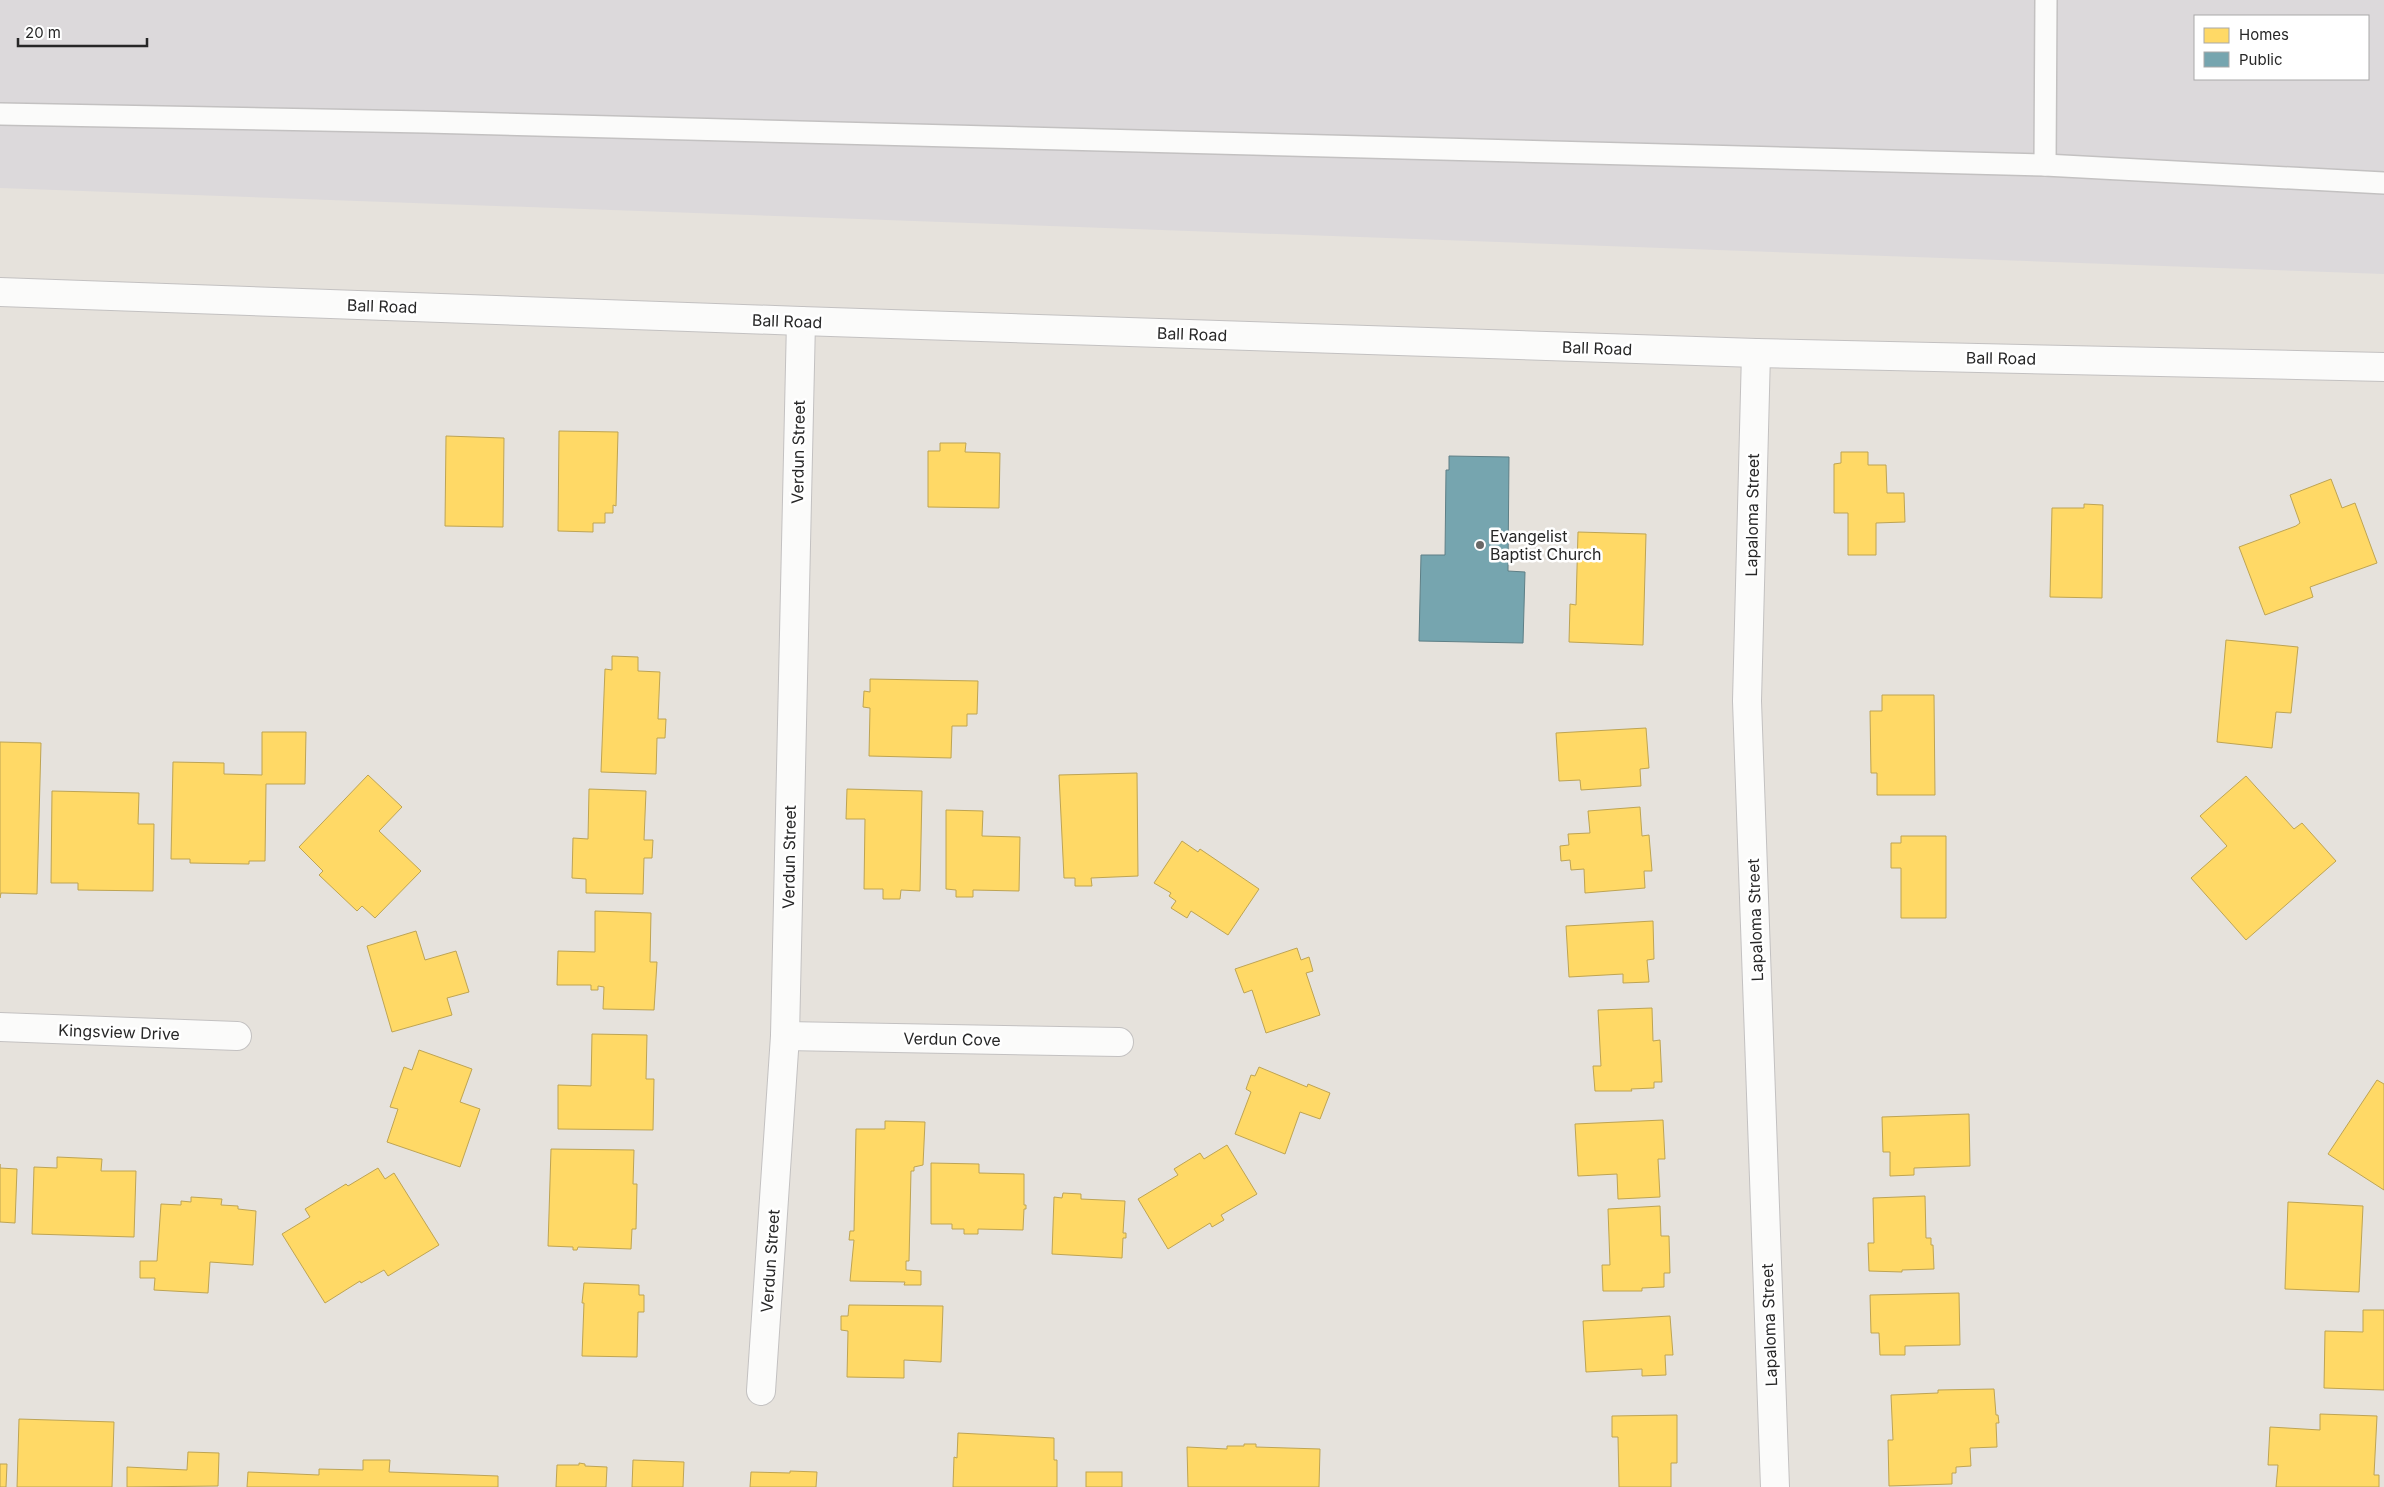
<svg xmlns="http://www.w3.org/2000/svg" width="2384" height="1487" font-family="Inter,sans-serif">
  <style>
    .industrial { fill: #dcd9db; fill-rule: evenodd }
    .homes { fill: #ffd966; stroke: #bea453 }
    .public { fill: #76a5af; stroke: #5e7f86 }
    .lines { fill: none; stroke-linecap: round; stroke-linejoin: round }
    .lane-casing { stroke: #c3c1c1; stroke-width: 24 }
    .street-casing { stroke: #c3c1c1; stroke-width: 30 }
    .secondary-casing { stroke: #c3c1c1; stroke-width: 30 }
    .lane { stroke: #fbfbfa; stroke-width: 21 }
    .street { stroke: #fbfbfa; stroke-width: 28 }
    .secondary { stroke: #fbfbfa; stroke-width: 28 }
    .poi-dot { fill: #6a6866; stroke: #fff; stroke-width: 2 }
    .labels { text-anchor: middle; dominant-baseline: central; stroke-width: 5; stroke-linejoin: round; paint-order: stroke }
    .street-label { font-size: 16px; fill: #272727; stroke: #fff }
    .poi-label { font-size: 16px; fill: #272727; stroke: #fff; text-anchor: start }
  </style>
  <rect width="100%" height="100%" fill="#e6e2dc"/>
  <path class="industrial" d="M0,0H2384V274L0,188ZM2195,16H2368V79H2195Z"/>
  <g class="homes">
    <polygon points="559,431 618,432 616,506 613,505 613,513 605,513 605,523 593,523 593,532 558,531"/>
    <polygon points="446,436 504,438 503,527 445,526"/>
    <polygon points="940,443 966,443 965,452 1000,453 999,508 928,507 928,451 940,451"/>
    <polygon points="1841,452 1868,452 1868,465 1886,465 1887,493 1904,493 1905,522 1876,523 1876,555 1848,555 1848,513 1834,513 1834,464 1841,463"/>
    <polygon points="2331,479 2342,508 2355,503 2377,563 2310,587 2313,597 2265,615 2239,547 2296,526 2300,523 2290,495"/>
    <polygon points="2084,504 2103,505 2102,598 2050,597 2052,508 2084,508"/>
    <polygon points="1578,532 1646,534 1643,645 1569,642 1570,604 1576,605"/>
    <polygon points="2226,640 2298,647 2291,713 2276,712 2272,748 2217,742"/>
    <polygon points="612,656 638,657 638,671 660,672 658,719 666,719 665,738 657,738 656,774 601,772 605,669 612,670"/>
    <polygon points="870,679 978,681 977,714 967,714 967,726 952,726 951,758 869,756 870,708 863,707 864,691 870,692"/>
    <polygon points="1882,695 1934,695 1935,795 1877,795 1877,773 1871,773 1870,711 1882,711"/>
    <polygon points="1646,728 1649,768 1640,769 1641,786 1581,790 1580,780 1559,781 1556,733"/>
    <polygon points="262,732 306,732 305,784 266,784 265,861 249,861 249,864 190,863 190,859 171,859 173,762 224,763 224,774 262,775"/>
    <polygon points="0,742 41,743 37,894 1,893 0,898"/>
    <polygon points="1137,773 1138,876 1091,878 1092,886 1075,886 1075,878 1064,878 1059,775"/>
    <polygon points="368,775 402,807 379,831 421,871 375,918 362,906 357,911 319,875 323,871 299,847"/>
    <polygon points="2246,776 2294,829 2302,823 2336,861 2246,940 2191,878 2227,846 2200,816"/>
    <polygon points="589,789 646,791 644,840 653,840 652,858 644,858 643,894 586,893 586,879 572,878 573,838 588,839"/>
    <polygon points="847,789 922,791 920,891 901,890 900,899 883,899 883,889 864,889 865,819 846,819"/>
    <polygon points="52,791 139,793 138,824 154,824 153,891 78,890 78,883 51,883"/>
    <polygon points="1640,807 1642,836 1649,835 1652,871 1644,871 1645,888 1585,893 1584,869 1571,870 1570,860 1561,861 1560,846 1569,845 1568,834 1590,833 1588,811"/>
    <polygon points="946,810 983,811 982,836 1020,837 1019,891 973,890 973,897 956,897 956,890 946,889"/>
    <polygon points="1901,836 1946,836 1946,918 1901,918 1901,868 1891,868 1891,843 1901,843"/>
    <polygon points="1182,841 1198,852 1200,849 1259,889 1228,935 1191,911 1187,918 1171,908 1176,901 1169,896 1171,893 1154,883"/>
    <polygon points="595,911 651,913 650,962 657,962 654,1010 603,1009 604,987 598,986 598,990 591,990 591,985 557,985 558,951 595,952"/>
    <polygon points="1653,921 1654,959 1647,960 1649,982 1623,983 1623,974 1569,977 1566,926"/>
    <polygon points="416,931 425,960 456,951 469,992 447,998 452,1015 392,1032 367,946"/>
    <polygon points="1297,948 1301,960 1309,957 1313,971 1306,973 1320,1015 1266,1033 1252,990 1244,993 1235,969"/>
    <polygon points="1652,1008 1653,1041 1660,1040 1662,1082 1654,1082 1654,1088 1631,1089 1632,1091 1595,1091 1593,1066 1601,1066 1598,1010"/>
    <polygon points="592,1034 647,1035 646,1079 654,1079 653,1130 558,1129 558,1085 591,1086"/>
    <polygon points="419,1050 472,1069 460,1102 480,1109 460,1167 387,1142 398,1109 390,1107 404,1067 412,1070"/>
    <polygon points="1259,1067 1307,1087 1308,1084 1330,1093 1320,1119 1300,1112 1285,1154 1235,1134 1251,1092 1246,1089 1251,1075 1255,1076"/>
    <polygon points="2377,1080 2384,1084 2384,1190 2328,1154"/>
    <polygon points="1969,1114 1970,1166 1914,1168 1914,1175 1890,1176 1890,1152 1883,1152 1882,1117"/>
    <polygon points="1663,1120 1665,1159 1658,1159 1660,1197 1618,1199 1617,1174 1578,1176 1575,1124"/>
    <polygon points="885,1121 925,1122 923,1165 914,1167 914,1171 911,1171 909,1261 906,1261 906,1270 921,1271 921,1285 904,1285 905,1282 850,1281 854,1240 849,1240 850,1231 854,1231 856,1129 885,1129"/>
    <polygon points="1227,1145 1257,1194 1221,1215 1224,1220 1212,1227 1210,1223 1168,1249 1138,1199 1178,1175 1174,1169 1200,1153 1204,1159"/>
    <polygon points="551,1149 634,1150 633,1184 637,1184 636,1229 632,1229 631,1249 578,1247 577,1250 573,1250 573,1247 548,1246"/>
    <polygon points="57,1157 102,1159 101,1171 136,1171 134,1237 32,1234 34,1167 57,1168"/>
    <polygon points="931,1163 979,1164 979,1173 1024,1174 1024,1205 1026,1205 1026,1209 1024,1209 1023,1230 978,1229 978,1234 964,1234 964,1229 952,1229 952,1224 931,1224"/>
    <polygon points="0,1164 0,1168 17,1169 15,1223 0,1222"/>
    <polygon points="378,1168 385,1179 394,1173 439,1245 388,1276 384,1270 361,1283 360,1281 325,1303 282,1234 310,1217 305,1209 346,1184 348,1186"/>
    <polygon points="1063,1193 1081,1194 1081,1199 1125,1201 1123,1233 1126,1233 1126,1238 1123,1238 1122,1258 1052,1254 1054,1197 1062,1198"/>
    <polygon points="1925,1196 1926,1238 1931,1238 1931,1245 1933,1245 1934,1269 1902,1270 1902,1272 1869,1271 1868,1243 1874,1243 1873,1198"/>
    <polygon points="191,1197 222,1199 221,1205 238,1206 238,1209 256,1211 253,1265 210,1262 208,1293 154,1290 155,1278 140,1278 140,1261 157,1261 161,1204 181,1205 181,1201 191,1202"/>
    <polygon points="2288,1202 2363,1206 2359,1292 2285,1289"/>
    <polygon points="1660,1206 1661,1236 1669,1236 1670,1273 1664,1273 1664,1287 1642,1288 1642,1291 1603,1291 1602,1265 1610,1265 1608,1209"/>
    <polygon points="584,1283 639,1285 639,1295 644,1295 644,1312 638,1312 637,1357 582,1356 584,1303 582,1303"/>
    <polygon points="1959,1293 1960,1345 1905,1346 1905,1355 1880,1355 1879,1333 1871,1333 1870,1295"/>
    <polygon points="849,1305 943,1306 941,1362 904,1360 904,1378 847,1377 848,1331 841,1330 841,1316 848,1316"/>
    <polygon points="2363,1310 2384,1310 2384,1390 2324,1388 2325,1331 2363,1332"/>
    <polygon points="1670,1316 1673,1355 1665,1355 1666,1375 1642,1376 1642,1369 1586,1372 1583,1321"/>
    <polygon points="1994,1389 1996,1415 1998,1415 1999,1423 1996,1423 1997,1447 1970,1448 1971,1466 1956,1467 1956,1473 1952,1473 1952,1484 1889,1486 1888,1440 1893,1440 1891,1395 1938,1393 1938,1390"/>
    <polygon points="2320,1414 2377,1416 2374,1475 2379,1475 2379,1487 2276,1487 2278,1465 2268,1465 2270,1427 2320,1430"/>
    <polygon points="1677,1415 1677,1463 1671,1463 1671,1487 1619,1487 1618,1437 1612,1437 1612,1416"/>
    <polygon points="19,1419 114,1422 112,1487 17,1487"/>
    <polygon points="958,1433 1054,1438 1054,1460 1057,1460 1057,1487 953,1487 954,1457 957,1458"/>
    <polygon points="1244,1444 1256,1444 1256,1447 1320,1449 1319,1487 1188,1487 1187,1447 1227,1449 1227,1446 1244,1446"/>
    <polygon points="188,1452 219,1453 218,1486 127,1487 127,1467 187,1470"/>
    <polygon points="363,1460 390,1460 389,1472 498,1476 498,1487 247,1487 248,1472 319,1475 319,1469 363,1470"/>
    <polygon points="633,1460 684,1462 683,1487 632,1487"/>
    <polygon points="579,1463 585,1464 585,1466 607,1467 606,1487 556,1487 557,1465 579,1465"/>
    <polygon points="0,1464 7,1464 6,1487 0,1487"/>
    <polygon points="790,1471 817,1472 816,1487 750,1487 751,1472 790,1473"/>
    <rect x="1086" y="1472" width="36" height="15"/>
  </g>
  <polygon class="public" points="1449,456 1509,457 1508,571 1525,572 1523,643 1419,641 1421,555 1445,555 1446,470 1449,470"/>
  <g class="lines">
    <defs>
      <g id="lane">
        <polyline points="0,114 426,122 2045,165 2384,183"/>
        <polyline points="2045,165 2046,0"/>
      </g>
      <g id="street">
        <polyline points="1756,353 1747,701 1775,1487"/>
        <polyline points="0,1027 237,1036"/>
        <polyline points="785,1036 1119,1042"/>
        <polyline points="761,1391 785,1036 801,321"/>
      </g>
      <polyline id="secondary" points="0,292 801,321 1756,353 2384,367"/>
    </defs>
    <use href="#lane" class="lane-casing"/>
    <use href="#street" class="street-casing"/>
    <use href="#secondary" class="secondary-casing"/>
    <use href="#lane" class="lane"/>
    <use href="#street" class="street"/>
    <use href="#secondary" class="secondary"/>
  </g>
  <circle class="poi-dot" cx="1480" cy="545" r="5"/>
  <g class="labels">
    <g class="street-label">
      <text transform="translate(382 306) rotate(2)">Ball Road</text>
      <text transform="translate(787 321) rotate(2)">Ball Road</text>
      <text transform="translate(1192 334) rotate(2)">Ball Road</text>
      <text transform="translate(1597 348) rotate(2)">Ball Road</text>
      <text transform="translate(2001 358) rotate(1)">Ball Road</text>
      <text transform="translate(798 452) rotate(-89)">Verdun Street</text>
      <text transform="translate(1752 515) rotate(-89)">Lapaloma Street</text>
      <text transform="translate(789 857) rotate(-89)">Verdun Street</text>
      <text transform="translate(1755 920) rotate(-92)">Lapaloma Street</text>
      <text transform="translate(119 1032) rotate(2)">Kingsview Drive</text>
      <text transform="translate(952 1039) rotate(1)">Verdun Cove</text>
      <text transform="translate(770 1261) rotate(-86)">Verdun Street</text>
      <text transform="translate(1769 1325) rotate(-92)">Lapaloma Street</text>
    </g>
    <g class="poi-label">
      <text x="1490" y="536">Evangelist<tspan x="1490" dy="18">Baptist Church</tspan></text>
    </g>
  </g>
  <rect x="2194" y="15" width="175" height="65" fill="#ffffff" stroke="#a9a9a9"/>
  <rect x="2204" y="28" width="25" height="15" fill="#ffd966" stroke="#a9a9a9"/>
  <text x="2239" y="40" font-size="15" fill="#272727">Homes</text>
  <rect x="2204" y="52" width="25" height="15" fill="#76a5af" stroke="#a9a9a9"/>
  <text x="2239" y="65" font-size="15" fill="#272727">Public</text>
  <path d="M18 38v8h129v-8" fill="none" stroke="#272727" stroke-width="2.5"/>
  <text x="25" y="38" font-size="15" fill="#272727" stroke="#ffffff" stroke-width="4" paint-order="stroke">20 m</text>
</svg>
